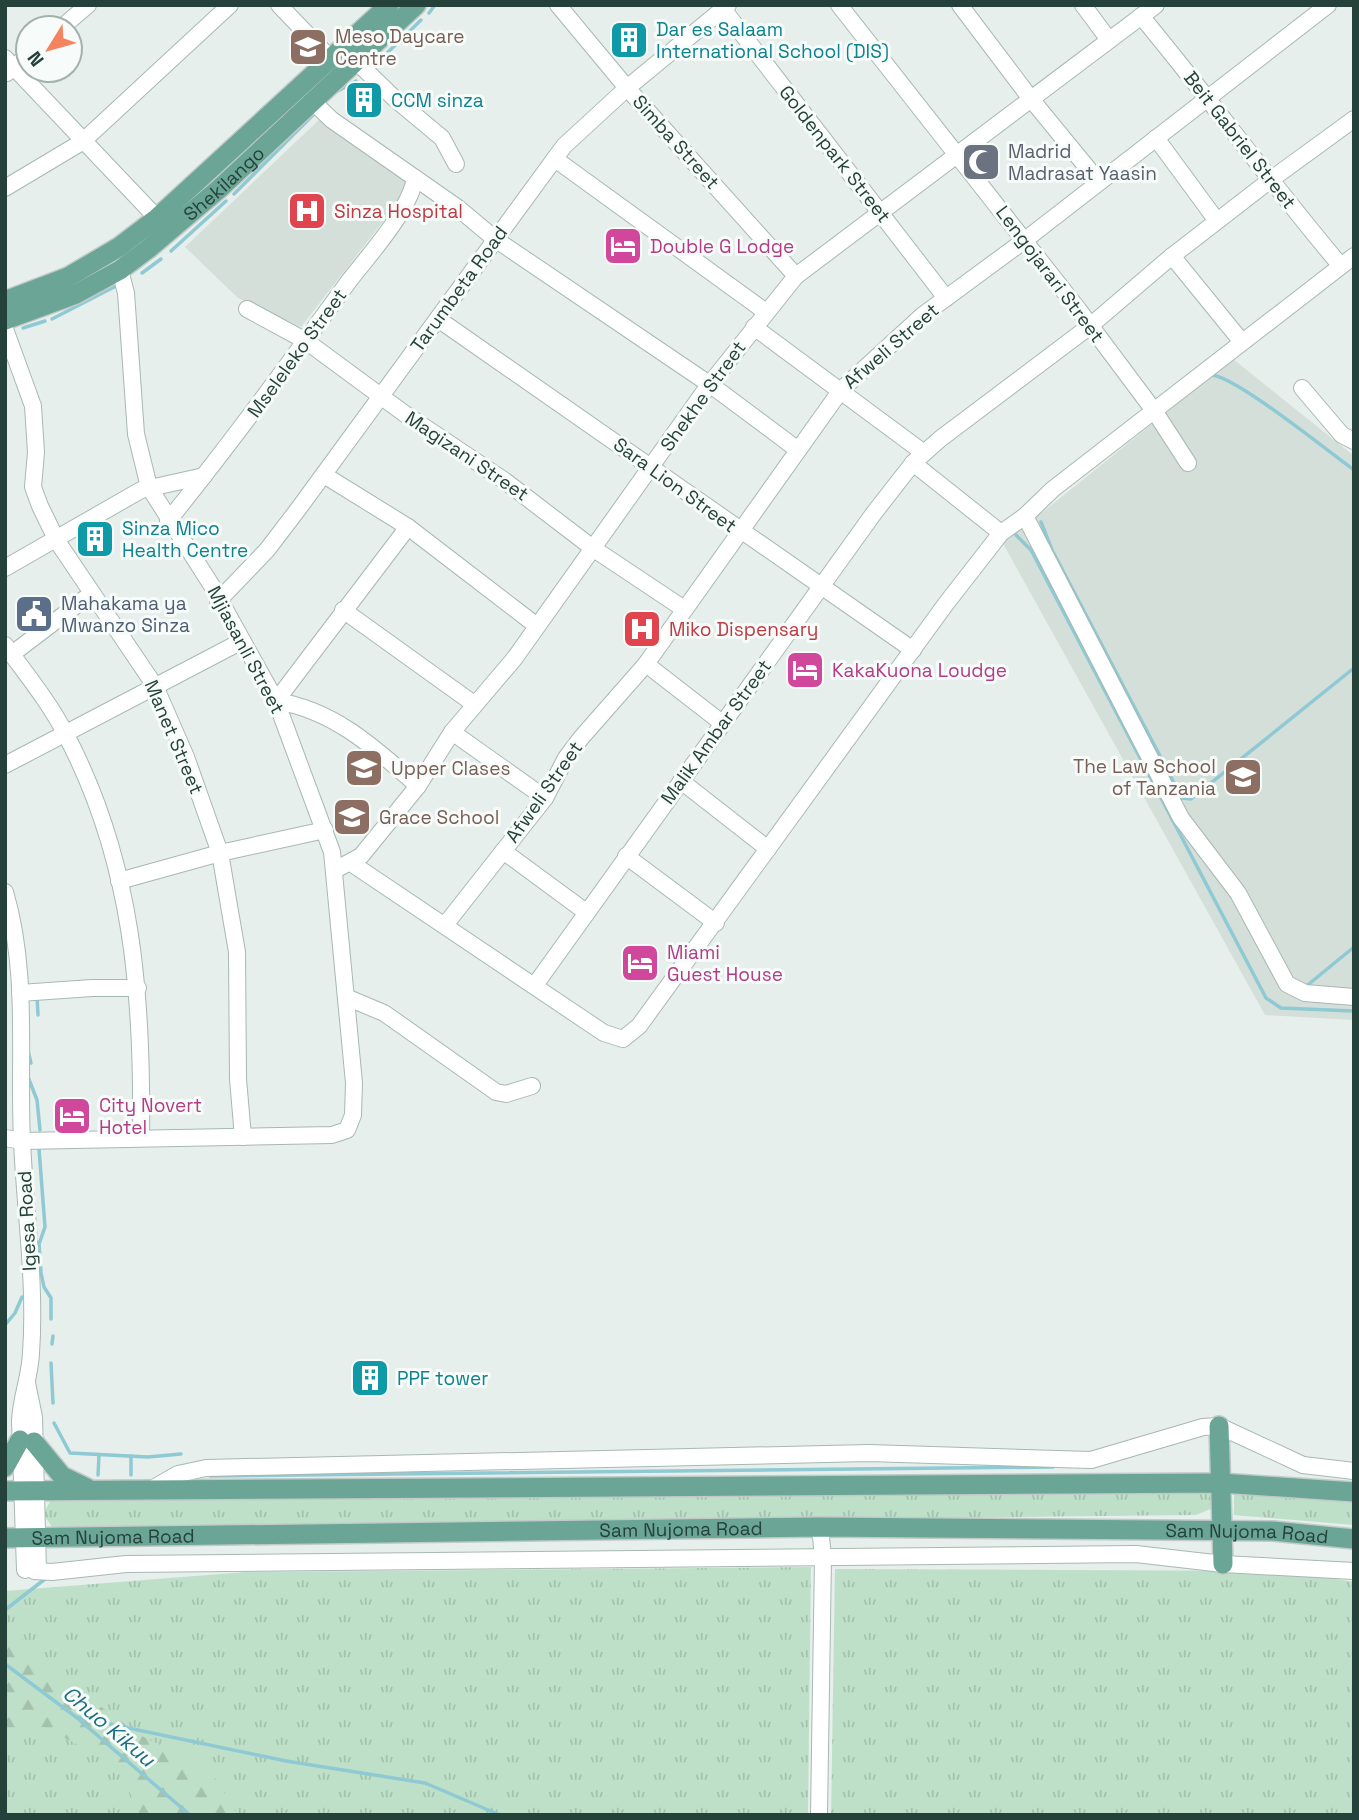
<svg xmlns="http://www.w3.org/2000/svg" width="1359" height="1820" font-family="'Space Grotesk',sans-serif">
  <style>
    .built { fill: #d4dfda }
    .grass { fill: url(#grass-tufts) }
    .forest { fill: url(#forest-firs) }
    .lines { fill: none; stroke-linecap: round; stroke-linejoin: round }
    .stream { stroke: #8ec9d4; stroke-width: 3.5 }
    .minor-casing { stroke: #a8b8b2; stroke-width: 18 }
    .major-casing { stroke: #c2cac8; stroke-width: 22 }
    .minor { stroke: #fff; stroke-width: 16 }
    .major { stroke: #6aa596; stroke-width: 19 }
    .labels { text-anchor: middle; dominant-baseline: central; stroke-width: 6; stroke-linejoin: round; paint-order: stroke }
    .culture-label { font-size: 19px; fill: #0d838f; stroke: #f7fbf9; text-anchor: start }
    .education-label { font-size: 19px; fill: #785e54; stroke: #f7fbf9; text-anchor: start }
    .street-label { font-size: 19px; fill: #24423a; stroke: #f7fbf9 }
    .worship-label { font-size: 19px; fill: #5b616d; stroke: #f7fbf9; text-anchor: start }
    .health-label { font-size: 19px; fill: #be3a42; stroke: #f7fbf9; text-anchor: start }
    .hotel-label { font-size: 19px; fill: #b23c85; stroke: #f7fbf9; text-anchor: start }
    .service-label { font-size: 19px; fill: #4e5e75; stroke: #f7fbf9; text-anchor: start }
    .water-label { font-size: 21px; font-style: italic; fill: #1c6f80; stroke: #f7fbf9 }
  </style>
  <defs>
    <pattern id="grass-tufts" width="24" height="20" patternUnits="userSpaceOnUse" patternTransform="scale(1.75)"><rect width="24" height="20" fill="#bfe0c8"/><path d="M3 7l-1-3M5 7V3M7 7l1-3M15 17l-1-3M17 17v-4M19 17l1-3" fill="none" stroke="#a4c1ad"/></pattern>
    <pattern id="forest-firs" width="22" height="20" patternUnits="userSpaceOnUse" patternTransform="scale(1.75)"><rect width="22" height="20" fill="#bfe0c8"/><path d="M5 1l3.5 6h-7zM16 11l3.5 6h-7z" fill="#a4c1ad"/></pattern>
  </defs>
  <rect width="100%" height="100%" fill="#e6efeb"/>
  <g class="built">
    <polygon points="321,118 409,182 405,193 301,327 238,298 185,247"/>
    <polygon points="1233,359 1354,456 1354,1020 1265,1015 1001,540 1044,511"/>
  </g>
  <g class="grass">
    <polygon points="1213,1490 1213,1508 1196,1515 53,1528 43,1514 51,1500"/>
    <polygon points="1234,1492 1354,1503 1354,1525 1234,1515"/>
    <polygon points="811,1567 808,1815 5,1815 5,1591 246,1572"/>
    <polygon points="835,1569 1289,1571 1354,1582 1354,1815 831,1815"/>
  </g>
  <polygon class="forest" points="5,1621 54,1672 138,1734 210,1770 238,1815 140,1815 118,1767 45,1727 5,1728"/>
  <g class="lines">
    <g class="stream">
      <polyline points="429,13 435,5"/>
      <polyline points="384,56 421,20"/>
      <polyline points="336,92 356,81"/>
      <polyline points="234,194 317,111"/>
      <polyline points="171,251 226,201"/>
      <polyline points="142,273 161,259"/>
      <polyline points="52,319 118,285"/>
      <polyline points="23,328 45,321"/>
      <path d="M1211,375C1234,375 1329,452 1354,470"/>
      <polyline points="1041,522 1052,550 1182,798 1191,799 1354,668"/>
      <polyline points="1016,535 1031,550 1266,998 1281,1008 1354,1011"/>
      <polyline points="1304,988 1354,947"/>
      <polyline points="37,996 38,1015"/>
      <polyline points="28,1051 31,1063"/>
      <polyline points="28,1077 37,1100 40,1130"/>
      <polyline points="39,1149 45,1227 39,1244 41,1273 44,1287 51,1298 51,1319"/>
      <polyline points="5,1325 15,1313 22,1297"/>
      <polyline points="52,1344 53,1336"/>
      <polyline points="51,1363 53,1403"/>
      <polyline points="54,1423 70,1453 148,1457 181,1454"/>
      <polyline points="131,1456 131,1475"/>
      <polyline points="98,1475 99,1455"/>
      <polyline points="210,1476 1053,1467"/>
      <polyline points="5,1610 45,1579"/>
      <polyline points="5,1664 76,1717 190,1815"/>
      <polyline points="76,1717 286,1761 425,1783 500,1815"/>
    </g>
    <defs>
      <g id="minor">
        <polyline points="279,5 331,59"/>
        <polyline points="558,5 627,88 796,276"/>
        <polyline points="839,5 1078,309 1155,412 1188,463"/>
        <polyline points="960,5 1031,99 1099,182"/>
        <polyline points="1083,5 1109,40"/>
        <polyline points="723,9 946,298"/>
        <path d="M1141,16C1209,98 1271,183 1340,265"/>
        <polyline points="61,28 88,5"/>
        <polyline points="5,58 157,218"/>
        <polyline points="356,61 394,98 442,138 456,164"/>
        <polyline points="7,73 28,55"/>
        <polyline points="312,101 332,120 458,208 495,239 715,388 798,450"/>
        <polyline points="1156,138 1217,221"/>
        <polyline points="555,159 766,312"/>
        <polyline points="5,188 82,142 230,5"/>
        <polyline points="1172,256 1242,342"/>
        <polyline points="247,309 306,341 405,414 505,481 594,549 684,609"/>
        <polyline points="438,319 913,650"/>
        <polyline points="754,327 924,453"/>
        <polyline points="5,329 33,406 36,452 33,487 40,506 57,541 155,686 186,757 220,853 237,952 238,1079 243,1137"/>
        <polyline points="1302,388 1342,435 1354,441"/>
        <polyline points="913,463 1001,533 1025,516 1181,818 1238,893 1287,984 1305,993 1354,997"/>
        <polyline points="324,475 408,527 537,626"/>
        <polyline points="1025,516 1053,489 1354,256"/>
        <path d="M168,521C231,443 290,362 349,281C369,255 410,210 415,178"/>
        <path d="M408,527L276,701C334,710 375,748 418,786"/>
        <polyline points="5,568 141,490 204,476"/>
        <polyline points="218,601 267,550 299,508 564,146 627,88 728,5"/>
        <polyline points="343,610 474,704"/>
        <path d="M5,645C26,674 49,702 65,733C133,861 143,996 141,1138"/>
        <polyline points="12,654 91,594"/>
        <polyline points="646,664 722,723"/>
        <polyline points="452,732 545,798"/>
        <polyline points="5,765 242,641"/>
        <polyline points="681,781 768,849"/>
        <polyline points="503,851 586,912"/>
        <polyline points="626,856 716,923"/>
        <polyline points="351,863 586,1021 604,1033 623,1039 639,1026 945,605 1001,533"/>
        <polyline points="335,870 361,856 418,786 452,732 514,659 709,385 796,276 1156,5"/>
        <polyline points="119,881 220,853 325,830"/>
        <path d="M5,892C29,973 18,1058 22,1141C25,1211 36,1283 31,1353C30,1377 21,1397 20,1421L25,1570"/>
        <polyline points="445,925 545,798 566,758 581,738 646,664 841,390 923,315 1025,240 1328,5"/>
        <polyline points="535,985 874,513 913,463 940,439 1090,326 1172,256 1269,181 1354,119"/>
        <polyline points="20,993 92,988 138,988"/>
        <polyline points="346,997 384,1013 496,1092 506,1094 532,1086"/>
        <polyline points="5,1138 22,1141 332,1135 347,1130 353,1115 354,1083 332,852 276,701 212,586 149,487 136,434 126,293 120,270"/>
        <polyline points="27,1383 34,1417 38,1571"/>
        <polyline points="152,1489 178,1474 206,1468 869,1453 1091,1460 1203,1427 1219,1426 1303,1465 1354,1471"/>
        <polyline points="34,1571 52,1572 126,1564 1136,1554 1223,1564 1354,1571"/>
        <polyline points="819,1815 823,1557 820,1527"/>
      </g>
      <g id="major">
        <polyline points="5,301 68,277 119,247 157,218 389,5"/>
        <path id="s1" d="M5,320L76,294L120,270L148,249L220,188L416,5"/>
        <polyline points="1219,1426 1223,1564"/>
        <polyline points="34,1442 62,1476 87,1488"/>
        <polyline points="5,1467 20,1440"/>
        <polyline points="5,1491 1221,1483 1354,1492"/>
        <path id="s2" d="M5,1538L820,1527L1273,1531L1354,1539"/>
      </g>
    </defs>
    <use href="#minor" class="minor-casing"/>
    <use href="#major" class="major-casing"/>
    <use href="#minor" class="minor"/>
    <use href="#major" class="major"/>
  </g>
  <defs>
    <symbol id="building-square" viewBox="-11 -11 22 22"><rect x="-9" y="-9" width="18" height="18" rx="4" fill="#0f9aa8" stroke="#f7fbf9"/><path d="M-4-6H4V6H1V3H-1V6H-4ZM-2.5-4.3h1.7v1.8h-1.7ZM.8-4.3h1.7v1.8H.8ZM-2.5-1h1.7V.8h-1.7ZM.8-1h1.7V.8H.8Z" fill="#fff"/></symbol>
    <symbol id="school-square" viewBox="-11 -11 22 22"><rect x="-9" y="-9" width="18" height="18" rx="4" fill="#8d6e63" stroke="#f7fbf9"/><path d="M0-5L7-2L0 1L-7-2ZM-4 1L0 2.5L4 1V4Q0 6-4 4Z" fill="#fff"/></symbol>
    <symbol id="mosque-square" viewBox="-11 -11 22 22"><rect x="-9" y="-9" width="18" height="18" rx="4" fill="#6b7280" stroke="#f7fbf9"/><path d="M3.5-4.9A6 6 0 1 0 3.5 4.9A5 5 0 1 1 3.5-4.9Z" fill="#fff"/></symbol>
    <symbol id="hospital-square" viewBox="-11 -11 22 22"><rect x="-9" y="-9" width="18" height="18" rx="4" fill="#e0444e" stroke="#f7fbf9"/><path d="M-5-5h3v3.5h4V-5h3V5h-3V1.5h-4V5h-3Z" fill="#fff"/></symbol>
    <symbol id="hotel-square" viewBox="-11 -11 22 22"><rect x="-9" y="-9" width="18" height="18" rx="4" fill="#d1479c" stroke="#f7fbf9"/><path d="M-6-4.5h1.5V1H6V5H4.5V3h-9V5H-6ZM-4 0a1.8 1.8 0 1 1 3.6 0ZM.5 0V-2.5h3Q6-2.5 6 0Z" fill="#fff"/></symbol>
    <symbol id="civic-square" viewBox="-11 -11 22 22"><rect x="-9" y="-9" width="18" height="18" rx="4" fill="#5c6f8a" stroke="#f7fbf9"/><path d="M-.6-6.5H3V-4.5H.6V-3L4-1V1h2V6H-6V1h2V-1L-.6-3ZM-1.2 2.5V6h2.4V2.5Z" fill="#fff"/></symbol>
    <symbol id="university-square" viewBox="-11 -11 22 22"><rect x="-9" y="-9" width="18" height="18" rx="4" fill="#8d6e63" stroke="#f7fbf9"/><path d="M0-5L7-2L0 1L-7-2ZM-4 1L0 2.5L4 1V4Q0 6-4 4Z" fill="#fff"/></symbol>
  </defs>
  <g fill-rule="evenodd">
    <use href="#building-square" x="607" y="18" width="44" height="44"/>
    <use href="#school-square" x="286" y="25" width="44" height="44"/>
    <use href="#building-square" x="342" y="78" width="44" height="44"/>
    <use href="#mosque-square" x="959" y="140" width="44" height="44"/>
    <use href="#hospital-square" x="285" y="189" width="44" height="44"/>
    <use href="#hotel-square" x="601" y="224" width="44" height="44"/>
    <use href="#building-square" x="73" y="517" width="44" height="44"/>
    <use href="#civic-square" x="12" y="592" width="44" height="44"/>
    <use href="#hospital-square" x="620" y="607" width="44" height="44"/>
    <use href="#hotel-square" x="783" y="648" width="44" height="44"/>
    <use href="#school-square" x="342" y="746" width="44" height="44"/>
    <use href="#university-square" x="1221" y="755" width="44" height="44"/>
    <use href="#school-square" x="330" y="795" width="44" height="44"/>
    <use href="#hotel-square" x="618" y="941" width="44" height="44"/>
    <use href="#hotel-square" x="50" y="1094" width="44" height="44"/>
    <use href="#building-square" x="348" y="1356" width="44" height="44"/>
  </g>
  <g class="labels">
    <g class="culture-label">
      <text x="656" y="29">Dar es Salaam<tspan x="656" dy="22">International School (DIS)</tspan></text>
      <text x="391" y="100">CCM sinza</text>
      <text x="122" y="528">Sinza Mico<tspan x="122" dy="22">Health Centre</tspan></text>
      <text x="397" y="1378">PPF tower</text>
    </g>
    <g class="education-label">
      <text x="335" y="36">Meso Daycare<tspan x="335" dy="22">Centre</tspan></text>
      <text x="1216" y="766" text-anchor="end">The Law School<tspan x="1216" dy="22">of Tanzania</tspan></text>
      <text x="391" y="768">Upper Clases</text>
      <text x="379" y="817">Grace School</text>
    </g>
    <g class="street-label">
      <text transform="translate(1240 140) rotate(52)">Beit Gabriel Street</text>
      <text transform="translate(676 142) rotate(48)">Simba Street</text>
      <text transform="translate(835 154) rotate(52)">Goldenpark Street</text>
      <text stroke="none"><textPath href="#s1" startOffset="261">Shekilango</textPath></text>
      <text transform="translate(1050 274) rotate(53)">Lengojarari Street</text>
      <text transform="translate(459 289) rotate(-54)">Tarumbeta Road</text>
      <text transform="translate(891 346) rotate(-41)">Afweli Street</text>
      <text transform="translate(297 353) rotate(-54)">Mseleleko Street</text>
      <text transform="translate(703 396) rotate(-54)">Shekhe Street</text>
      <text transform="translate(467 456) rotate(34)">Magizani Street</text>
      <text transform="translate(675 485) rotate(36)">Sara Lion Street</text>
      <text transform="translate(246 650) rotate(62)">Mjiasanli Street</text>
      <text transform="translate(716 732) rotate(-54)">Malik Ambar Street</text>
      <text transform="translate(174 737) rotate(67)">Manet Street</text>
      <text transform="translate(544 792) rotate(-55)">Afweli Street</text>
      <text transform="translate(27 1221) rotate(-93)">Igesa Road</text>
      <text stroke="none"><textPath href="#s2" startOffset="676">Sam Nujoma Road</textPath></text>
      <text stroke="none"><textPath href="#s2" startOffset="1242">Sam Nujoma Road</textPath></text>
      <text stroke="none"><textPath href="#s2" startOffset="108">Sam Nujoma Road</textPath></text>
    </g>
    <g class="worship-label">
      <text x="1008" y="151">Madrid<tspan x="1008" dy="22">Madrasat Yaasin</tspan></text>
    </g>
    <g class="health-label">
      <text x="334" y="211">Sinza Hospital</text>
      <text x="669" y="629">Miko Dispensary</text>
    </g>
    <g class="hotel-label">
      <text x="650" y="246">Double G Lodge</text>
      <text x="832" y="670">KakaKuona Loudge</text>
      <text x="667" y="952">Miami<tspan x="667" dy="22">Guest House</tspan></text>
      <text x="99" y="1105">City Novert<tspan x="99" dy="22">Hotel</tspan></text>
    </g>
    <g class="service-label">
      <text x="61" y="603">Mahakama ya<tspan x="61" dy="22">Mwanzo Sinza</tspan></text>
    </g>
    <g class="water-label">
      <text transform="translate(109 1726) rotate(40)">Chuo Kikuu</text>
    </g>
  </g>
  <rect width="1359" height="1820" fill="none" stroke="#24423a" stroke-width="14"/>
  <g transform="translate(49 49) rotate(233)"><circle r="33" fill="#f7fbf9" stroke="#a3b1ad" stroke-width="2"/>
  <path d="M0-5L12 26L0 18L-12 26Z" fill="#f4845f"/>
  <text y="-10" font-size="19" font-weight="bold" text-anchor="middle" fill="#24423a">N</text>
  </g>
</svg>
